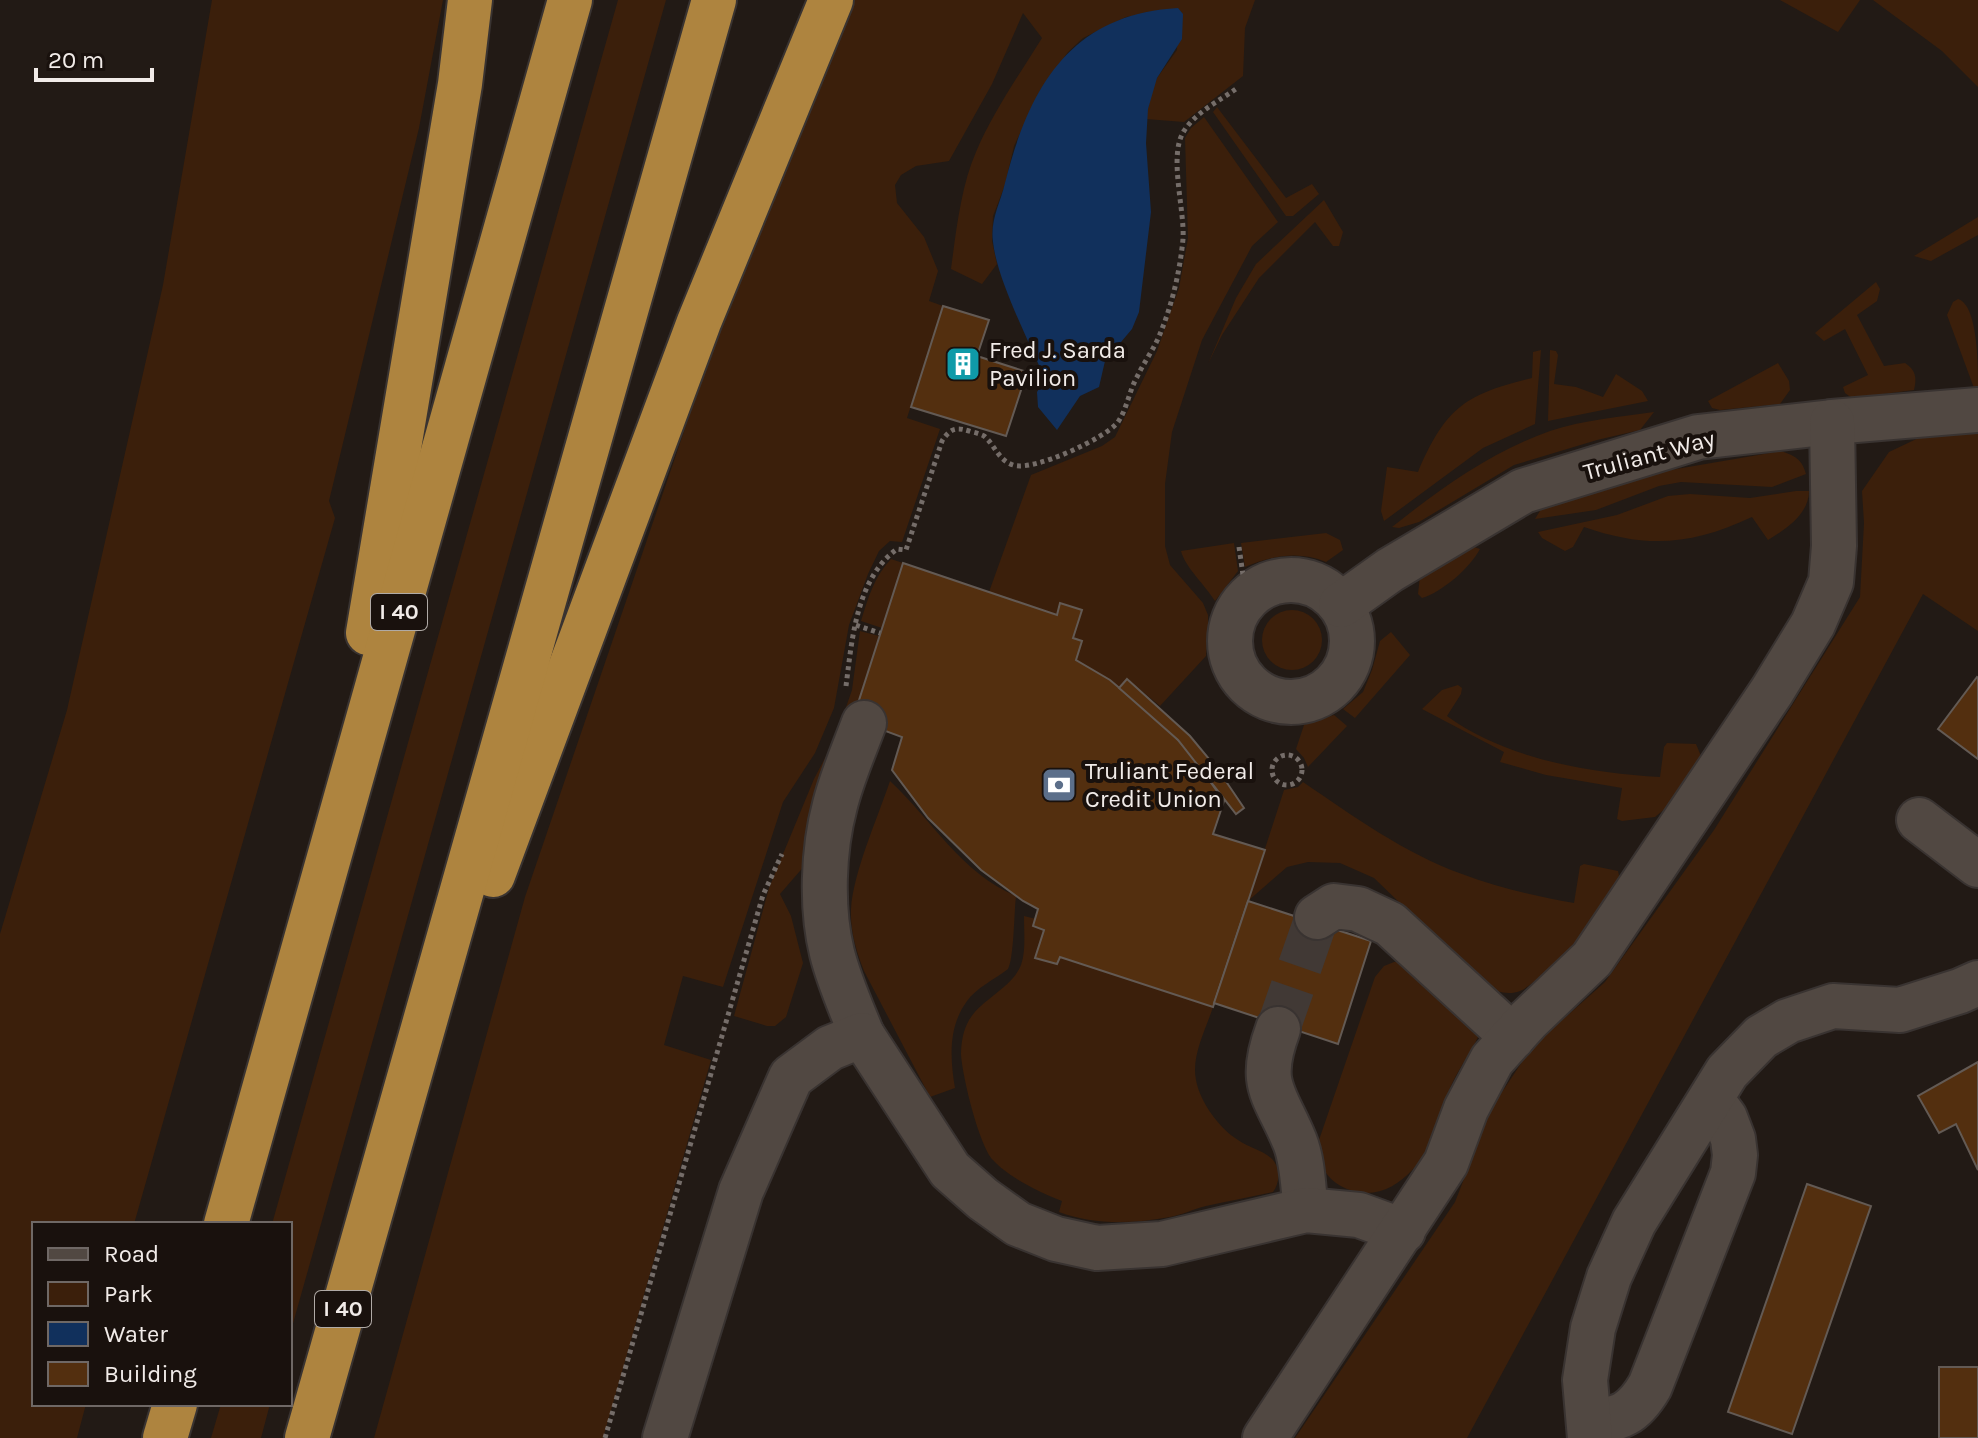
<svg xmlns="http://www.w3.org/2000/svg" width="1978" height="1438" font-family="Karla,sans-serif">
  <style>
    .green { fill: #3b1f0b }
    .water { fill: #11305c }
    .building { fill: #532f0f; stroke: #635a54; stroke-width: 2 }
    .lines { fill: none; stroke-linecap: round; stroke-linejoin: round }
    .minor-tunnel { stroke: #413935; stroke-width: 44; stroke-dasharray: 44 22; stroke-linecap: butt }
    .minor-casing { stroke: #393331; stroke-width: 48 }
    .highway-casing { stroke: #393331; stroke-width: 48 }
    .path { stroke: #756d69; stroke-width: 5; stroke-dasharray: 4 4; stroke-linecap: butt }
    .minor { stroke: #514842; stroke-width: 44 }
    .highway { stroke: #ae843f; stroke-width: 44 }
    .labels { text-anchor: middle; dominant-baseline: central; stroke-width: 8; stroke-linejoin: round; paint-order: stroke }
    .shield { fill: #19110d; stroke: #b0aaa6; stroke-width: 2 }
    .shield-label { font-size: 22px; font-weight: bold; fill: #f1ebe8 }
    .poi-label { font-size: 24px; fill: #f1ebe8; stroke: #19110d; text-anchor: start }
    .street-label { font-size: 24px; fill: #f1ebe8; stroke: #19110d }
  </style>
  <rect width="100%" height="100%" fill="#221a15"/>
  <g class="green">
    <polygon points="212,0 443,0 419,128 329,501 335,518 134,1224 34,1224 34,1404 86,1404 77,1438 0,1438 0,934 67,710 163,285"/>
    <polygon points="618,0 666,0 290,1334 290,1224 272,1224"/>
    <path d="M843,0H1255L1245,28L1243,76L1184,122L1146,119L1151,92L1157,78L1177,50L1178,9L1126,17L1083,38L1068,52L1041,89L1014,146L1005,185L993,216L992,241L997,264L982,284L951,269C956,232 961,186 976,152C993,112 1019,75 1042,38L1023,13L992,84L949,161L916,166L901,175L895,185L897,203L924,237L938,271L929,301L943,306L907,418L940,429L902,542L890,541L879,551L868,574L849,625L834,708L815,753L783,802L723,987L683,976L664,1045L711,1060L603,1438H374L525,897L762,203Z"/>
    <polygon points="1780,0 1860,0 1838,32"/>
    <polygon points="1873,0 1978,0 1978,87 1942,51"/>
    <polygon points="1217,107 1286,198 1312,184 1319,194 1293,216 1286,216 1213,112"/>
    <polygon points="1204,117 1278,222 1252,246 1202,340 1172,432 1165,484 1165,546 1170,565 1203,603 1208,615 1208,625 1206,656 1160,706 1127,679 1119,688 1076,660 1082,641 1073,638 1060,604 1057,615 989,592 1031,475 1102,446 1115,437 1157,351 1179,288 1188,238 1185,138 1191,128"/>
    <polygon points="1324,200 1343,232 1339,246 1333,246 1315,222 1259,278 1222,335 1208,364 1236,298 1256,264"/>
    <polygon points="1978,217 1978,235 1931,261 1914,256"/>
    <path d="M1876,282L1880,289L1877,301L1857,315L1884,366L1905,363C1916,370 1917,378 1914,390L1852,398L1845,393L1843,387L1868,375L1845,329L1824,341L1815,333Z"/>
    <path d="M1958,299C1978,305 1978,366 1978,388H1974L1947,315L1953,302Z"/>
    <path d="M1541,350L1535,424L1483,448L1384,521L1381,511L1387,467L1418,472C1445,409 1464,394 1532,378L1533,352Z"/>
    <polygon points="1550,350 1556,351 1558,355 1554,384 1576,387 1603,397 1616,374 1642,391 1648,401 1548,421"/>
    <polygon points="1778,363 1789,381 1790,390 1780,404 1720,410 1712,408 1708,401"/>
    <path d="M1654,412L1640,430L1597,440L1514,465L1419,522L1399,528L1392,527C1441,488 1491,452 1550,431C1583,420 1620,417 1654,412Z"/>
    <polygon points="1929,433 1978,434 1978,631 1923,594 1467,1438 1295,1438 1455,1202 1492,1107 1532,1047 1605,982 1714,830 1860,597 1864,523 1862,491 1889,452"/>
    <path d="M1781,451C1795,456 1802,459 1806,474L1772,487L1681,482L1659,486L1596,510L1535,519L1546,501L1562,495L1659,472Z"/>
    <path d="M1796,491H1809C1809,514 1786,529 1768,540L1752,517C1692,545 1647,549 1584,527L1573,547L1565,551L1542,538L1538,532L1617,515L1668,496L1690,494L1750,498Z"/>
    <path d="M1326,533L1340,540L1343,550L1326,562C1298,550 1272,556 1245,567L1241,543Z"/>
    <path d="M1234,543L1238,571L1215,601C1205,585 1185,567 1181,551Z"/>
    <path d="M1471,546L1480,549C1470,568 1442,592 1422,598L1418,594L1420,576Z"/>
    <path d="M891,559L903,563L882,628L861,621C868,598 874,577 891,559Z"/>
    <circle cx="1292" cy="640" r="30"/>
    <polygon points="860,631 879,636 806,864 780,894 791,916 803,963 786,1017 775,1026 767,1026 734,1016 769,888 814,779 835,739 852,690"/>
    <polygon points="1391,632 1410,655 1355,718 1343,709 1363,692 1372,670 1380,641"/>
    <path d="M1458,685L1462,688L1461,694L1447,716C1506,759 1589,773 1660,777L1664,747L1667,743L1696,744L1701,756L1666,808L1655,817L1622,821L1617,819L1622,788L1546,775L1500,762L1504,752L1422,709L1442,690Z"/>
    <polygon points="1334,715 1347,726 1308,767 1304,758 1296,749 1304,725"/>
    <path d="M890,781C932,820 961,873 1016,896C1014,913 1014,958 1008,969C995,979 976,988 967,1001C948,1027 950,1058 955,1088L930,1097L864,971C856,951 850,930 851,909C853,873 878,817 890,781Z"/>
    <path d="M1303,782C1353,816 1404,853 1462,874C1499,888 1535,896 1574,903L1580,866L1584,864L1618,871C1619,875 1620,879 1618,883C1609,909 1546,979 1520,991C1507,996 1496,991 1485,985L1374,878L1340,863L1308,862L1287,867L1248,901L1284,790L1298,787Z"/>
    <path d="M1024,916L1036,919L1034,926L1044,930L1035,958L1057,964L1060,957L1213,1007C1206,1029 1191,1056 1196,1080C1200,1102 1219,1128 1238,1140C1248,1147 1262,1150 1271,1158C1281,1167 1280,1183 1273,1192C1250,1197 1228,1201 1206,1206C1193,1209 1182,1215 1170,1217C1133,1224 1093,1225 1059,1212L1062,1201C1041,1193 1008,1177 993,1160C979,1145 962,1075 961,1054C961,1044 963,1032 967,1024C978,1000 1011,990 1021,965C1026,951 1024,932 1024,916Z"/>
    <path d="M1394,962H1407L1482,1028C1474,1049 1459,1067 1450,1088C1445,1099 1444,1112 1440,1123C1427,1160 1392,1207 1347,1189C1324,1179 1319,1164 1319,1140L1375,977L1384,966Z"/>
    <polygon points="221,1404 270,1404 261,1438 211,1438"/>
  </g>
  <path class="water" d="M1178,8L1183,14L1182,39L1157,78L1148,109L1146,143L1151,212L1139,312L1132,329L1105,361L1099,387L1080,396L1057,430L1038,407L1037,392L1045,379C1029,341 997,280 993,242C990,220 1000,204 1005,183C1029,88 1070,14 1178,8Z"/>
  <g class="building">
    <polygon points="943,306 989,320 977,356 1027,372 1006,436 911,407"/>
    <polygon points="903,563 1057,615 1060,603 1082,610 1073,638 1082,641 1076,660 1110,680 1169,730 1189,752 1224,801 1213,834 1265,850 1213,1007 1060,957 1057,964 1035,958 1044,930 1033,926 1038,909 1023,901 981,870 928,818 892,770 902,737 853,719"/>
    <polygon points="1977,677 1978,678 1978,759 1938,729"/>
    <polygon points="1127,679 1190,736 1219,771 1244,808 1236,814 1178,740 1119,688"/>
    <polygon points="1248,901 1371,941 1338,1044 1214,1003"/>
    <polygon points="1978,1062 1978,1170 1956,1124 1939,1133 1918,1096"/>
    <polygon points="1807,1184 1871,1206 1792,1434 1728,1412"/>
    <rect x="1939" y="1367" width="39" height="71"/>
  </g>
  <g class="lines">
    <polyline class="minor-tunnel" points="1278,1029 1317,917"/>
    <defs>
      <g id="minor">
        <circle cx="1291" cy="641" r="61"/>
        <polyline points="1341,605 1390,570 1523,491 1698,437 1832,422 1978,410"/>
        <polyline points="1919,820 1978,865"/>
        <polyline points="1317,917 1334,906 1358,909 1390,924 1513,1037"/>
        <path d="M1278,1029C1257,1086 1275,1093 1295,1142C1303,1162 1303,1189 1306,1210"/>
        <path d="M862,1035C851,1008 839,981 832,953C821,908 823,850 835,805C842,777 854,750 864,723"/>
        <path d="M1589,1423C1621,1418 1633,1415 1650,1386L1733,1173L1735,1155L1733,1139L1725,1118L1711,1099"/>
        <polyline points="665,1438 741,1191 791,1077 830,1048 862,1035 950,1170 983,1199 1018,1224 1056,1239 1097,1248 1162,1244 1306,1210 1359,1215 1403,1231"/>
        <polyline points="1265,1438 1446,1163 1466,1109 1492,1060 1528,1020 1592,959 1772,691 1813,624 1831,582 1834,546 1832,422"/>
        <polyline points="1590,1438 1585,1380 1593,1328 1609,1277 1634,1222 1727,1072 1761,1037 1788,1021 1833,1006 1900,1010 1960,991 1978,983"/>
      </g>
      <g id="highway">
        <polyline points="368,633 460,84 470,0"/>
        <polyline points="493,875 699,322 831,0"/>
        <polyline points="226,1224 570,0"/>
        <polyline points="165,1438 175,1404"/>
        <polyline points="307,1438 714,0"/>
      </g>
    </defs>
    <use href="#minor" class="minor-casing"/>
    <use href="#highway" class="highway-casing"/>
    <g class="path">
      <polyline points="1239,547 1243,575"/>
      <polyline points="856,625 880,633"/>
      <path d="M846,686C852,640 856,579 897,549L906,550L942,441C951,427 957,427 972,432C974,432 983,435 984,436C995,445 998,460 1013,465C1033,472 1106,438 1118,422C1127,409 1129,391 1137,377C1144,362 1154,349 1160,334C1172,305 1180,271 1183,239C1185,210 1168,155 1184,131C1196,112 1219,101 1236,89"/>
      <circle cx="1287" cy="770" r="15"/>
      <polyline points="605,1438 763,895 782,854"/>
    </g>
    <use href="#minor" class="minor"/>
    <use href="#highway" class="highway"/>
  </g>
  <defs>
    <symbol id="building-square" viewBox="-11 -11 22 22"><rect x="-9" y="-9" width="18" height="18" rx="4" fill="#0f9aa8" stroke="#19110d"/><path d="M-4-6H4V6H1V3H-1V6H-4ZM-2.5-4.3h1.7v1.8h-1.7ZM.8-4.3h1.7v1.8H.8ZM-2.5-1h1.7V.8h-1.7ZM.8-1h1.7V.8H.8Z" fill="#fff"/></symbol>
    <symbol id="bank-square" viewBox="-11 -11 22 22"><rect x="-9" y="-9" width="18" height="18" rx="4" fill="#5c6f8a" stroke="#19110d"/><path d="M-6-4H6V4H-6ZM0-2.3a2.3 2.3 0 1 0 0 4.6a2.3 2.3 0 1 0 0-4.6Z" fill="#fff"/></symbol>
  </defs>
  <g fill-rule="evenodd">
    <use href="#building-square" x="943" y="344" width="40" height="40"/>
    <use href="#bank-square" x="1039" y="765" width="40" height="40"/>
  </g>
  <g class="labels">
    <g class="shield">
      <rect x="371" y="594" width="56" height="36" rx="6"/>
      <rect x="315" y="1291" width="56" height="36" rx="6"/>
    </g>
    <g class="shield-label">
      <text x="399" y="612">I 40</text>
      <text x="343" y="1309">I 40</text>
    </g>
    <g class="poi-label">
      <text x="989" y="350">Fred J. Sarda<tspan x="989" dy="28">Pavilion</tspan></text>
      <text x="1085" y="771">Truliant Federal<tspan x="1085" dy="28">Credit Union</tspan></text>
    </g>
    <g class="street-label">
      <text transform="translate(1649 455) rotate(-15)">Truliant Way</text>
    </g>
  </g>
  <rect x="32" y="1222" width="260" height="184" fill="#19110d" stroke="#6f6865" stroke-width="2"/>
  <rect x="48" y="1248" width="40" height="12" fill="#514842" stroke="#6f6865" stroke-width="2"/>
  <text x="104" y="1262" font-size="24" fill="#f1ebe8">Road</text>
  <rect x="48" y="1282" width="40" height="24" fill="#3b1f0b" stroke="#6f6865" stroke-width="2"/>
  <text x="104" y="1302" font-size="24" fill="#f1ebe8">Park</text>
  <rect x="48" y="1322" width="40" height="24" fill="#11305c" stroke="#6f6865" stroke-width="2"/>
  <text x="104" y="1342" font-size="24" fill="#f1ebe8">Water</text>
  <rect x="48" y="1362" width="40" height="24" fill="#532f0f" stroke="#6f6865" stroke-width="2"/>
  <text x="104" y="1382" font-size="24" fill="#f1ebe8">Building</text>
  <path d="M36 68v12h116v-12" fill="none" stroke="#f1ebe8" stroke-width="4"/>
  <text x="48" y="68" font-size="24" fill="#f1ebe8" stroke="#19110d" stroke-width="6" paint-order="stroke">20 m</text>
</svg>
